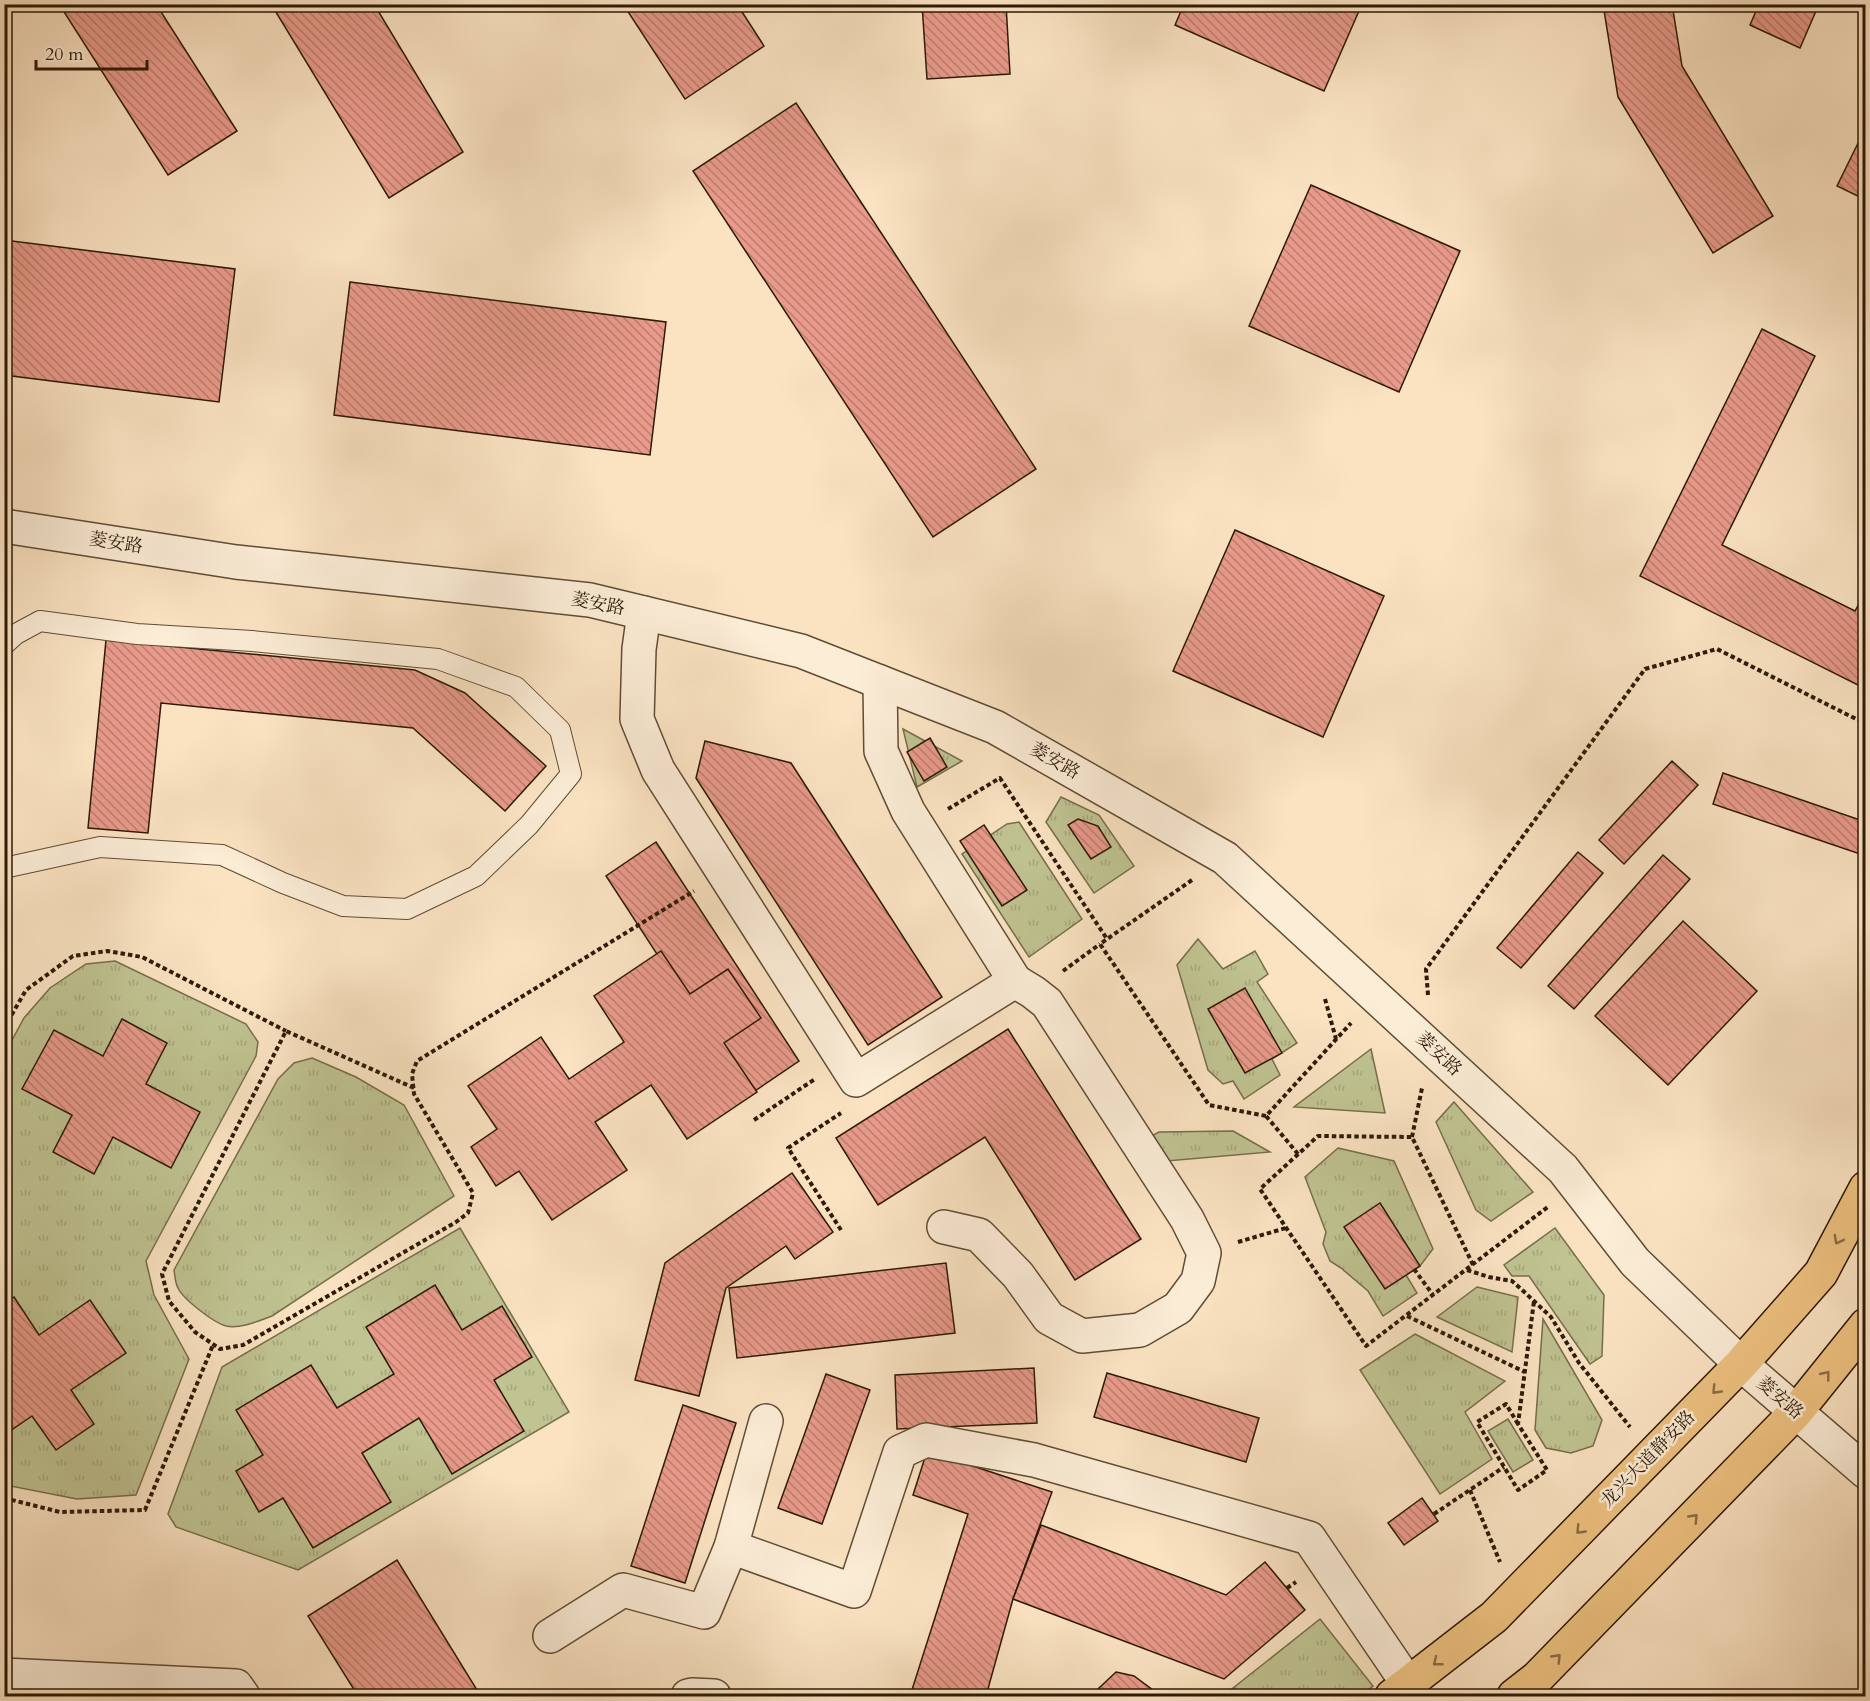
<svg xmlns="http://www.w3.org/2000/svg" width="1870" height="1701" font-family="Cardo,'Noto Serif SC',serif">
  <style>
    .grass { fill: url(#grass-tufts); stroke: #766e4c; stroke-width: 1.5 }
    .building { fill: url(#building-back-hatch); stroke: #2c1a06; stroke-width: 1.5 }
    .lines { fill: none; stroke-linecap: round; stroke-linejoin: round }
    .lane-casing { stroke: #604c35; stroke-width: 22 }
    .street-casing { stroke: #604c35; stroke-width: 36 }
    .primary-casing { stroke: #2c1a06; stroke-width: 36 }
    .path { stroke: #2c1a06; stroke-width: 4; stroke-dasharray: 4.5 3; stroke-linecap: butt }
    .lane { stroke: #fcedd7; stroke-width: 20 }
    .street { stroke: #fcedd7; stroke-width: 33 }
    .primary { stroke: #eec281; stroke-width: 33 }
    .oneway { stroke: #8d6e44 }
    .labels { text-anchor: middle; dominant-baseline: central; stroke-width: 5; stroke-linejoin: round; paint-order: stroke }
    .street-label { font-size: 18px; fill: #2c1a06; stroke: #fcedd7 }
  </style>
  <defs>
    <pattern id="grass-tufts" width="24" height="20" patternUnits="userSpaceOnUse" patternTransform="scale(1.5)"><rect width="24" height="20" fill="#c0c392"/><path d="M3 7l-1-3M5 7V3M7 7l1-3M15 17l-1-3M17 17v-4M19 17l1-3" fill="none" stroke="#a5a77c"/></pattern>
    <pattern id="building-back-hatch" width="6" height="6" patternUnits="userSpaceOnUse" patternTransform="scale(1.5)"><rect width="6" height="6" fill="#e99a8a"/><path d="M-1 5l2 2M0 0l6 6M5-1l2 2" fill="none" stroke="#bd7d6f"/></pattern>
  </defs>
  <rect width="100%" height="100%" fill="#fbe3c2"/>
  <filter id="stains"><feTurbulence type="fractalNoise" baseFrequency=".00333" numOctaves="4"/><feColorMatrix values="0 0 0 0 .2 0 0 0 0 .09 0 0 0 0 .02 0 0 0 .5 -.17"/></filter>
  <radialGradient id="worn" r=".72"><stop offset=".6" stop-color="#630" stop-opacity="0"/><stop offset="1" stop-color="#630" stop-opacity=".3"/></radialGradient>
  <g class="grass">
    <polygon points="903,729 962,761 917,787"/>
    <polygon points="1061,797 1099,815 1134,866 1094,893 1046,822"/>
    <polygon points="1019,822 1082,919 1029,957 962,854 1007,824"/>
    <polygon points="1198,939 1223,969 1255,951 1268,974 1257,982 1297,1043 1272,1059 1280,1075 1244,1099 1233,1081 1223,1084 1208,1070 1177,965"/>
    <polygon points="115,961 246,1024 258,1042 256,1056 146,1261 154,1295 189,1359 136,1495 77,1499 5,1485 5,1053 24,1018 50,988 86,964"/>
    <polygon points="1371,1049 1385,1113 1294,1107"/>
    <path d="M312,1058L356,1077L404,1105L454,1196L272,1316C258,1321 241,1329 226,1326C214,1323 183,1299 178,1288C175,1283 175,1275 174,1270L278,1079L294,1063Z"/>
    <polygon points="1454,1102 1533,1192 1491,1221 1476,1210 1436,1122"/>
    <polygon points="1233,1131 1270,1152 1155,1162 1142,1141 1159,1132"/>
    <polygon points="1338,1148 1394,1161 1433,1249 1420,1266 1406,1275 1417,1293 1383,1316 1368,1291 1341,1268 1330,1261 1323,1244 1326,1232 1305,1177"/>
    <polygon points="460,1228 569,1412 298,1570 176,1527 168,1514 222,1367"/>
    <polygon points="1555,1228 1604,1295 1602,1356 1590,1364 1529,1276 1512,1276 1504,1265"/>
    <polygon points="1477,1287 1518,1297 1512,1352 1437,1317"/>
    <polygon points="1543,1319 1602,1420 1593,1446 1571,1453 1546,1448 1535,1430"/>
    <polygon points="1415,1334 1505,1381 1465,1412 1492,1459 1440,1494 1360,1370"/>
    <polygon points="1508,1419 1533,1460 1513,1472 1488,1431"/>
    <polygon points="1320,1619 1373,1686 1360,1696 1223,1696"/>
  </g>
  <g class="building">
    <polygon points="59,4 156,4 237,131 168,175"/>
    <polygon points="271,4 374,4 463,152 389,198"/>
    <polygon points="623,4 737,4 764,46 685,99"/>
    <polygon points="922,4 1006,4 1010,74 927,79"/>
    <polygon points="1184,4 1362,4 1324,91 1175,25"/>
    <polygon points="1603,4 1672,4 1682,66 1773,216 1713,253 1618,97"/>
    <polygon points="1759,4 1819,4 1800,48 1750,25"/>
    <polygon points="796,103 1036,469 933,537 693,171"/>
    <polygon points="1866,127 1866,200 1837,186"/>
    <polygon points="1311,185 1460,251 1399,392 1249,326"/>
    <polygon points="4,240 235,269 219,402 4,375"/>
    <polygon points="350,282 666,322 650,455 334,415"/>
    <polygon points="1762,329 1815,356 1722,545 1855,611 1866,591 1866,689 1640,576"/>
    <polygon points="1235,530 1384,596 1323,737 1173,671"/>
    <polygon points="106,640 415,670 465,693 546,766 505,811 413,728 161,703 148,833 88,828"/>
    <polygon points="930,738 947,767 924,781 907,752"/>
    <polygon points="705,741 791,763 942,997 868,1045 696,778"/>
    <polygon points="1672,761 1698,785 1624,864 1599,840"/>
    <polygon points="1723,773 1866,822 1866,856 1713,804"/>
    <polygon points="1078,819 1098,826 1111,847 1091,859 1068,825"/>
    <polygon points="984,825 1027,890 1002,906 960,841"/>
    <polygon points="656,842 799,1061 749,1095 606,876"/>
    <polygon points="1578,852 1603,873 1521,968 1497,948"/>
    <polygon points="1663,855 1690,879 1574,1009 1548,986"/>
    <polygon points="1683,921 1757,991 1668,1085 1595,1016"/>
    <polygon points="661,951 690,994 728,969 761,1018 724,1043 757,1092 687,1139 651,1085 595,1122 627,1170 552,1220 519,1171 496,1186 471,1147 497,1129 468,1086 541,1037 569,1079 624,1042 594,996"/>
    <polygon points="1245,988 1282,1053 1245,1073 1208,1009"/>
    <polygon points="122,1019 167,1043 146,1084 200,1112 171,1168 113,1137 94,1174 53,1152 72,1115 22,1089 54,1030 103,1056"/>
    <polygon points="1008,1029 1141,1239 1075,1280 985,1137 878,1205 836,1138"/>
    <polygon points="792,1173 833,1232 795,1259 786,1246 726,1288 699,1396 635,1380 665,1263"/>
    <polygon points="1380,1203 1420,1266 1385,1289 1344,1227"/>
    <polygon points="946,1263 955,1333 737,1358 729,1288"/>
    <polygon points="435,1285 462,1330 502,1306 532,1357 494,1380 524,1431 452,1474 419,1418 362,1453 391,1502 313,1548 283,1498 259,1512 236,1471 263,1455 236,1410 311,1365 337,1408 394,1374 366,1327"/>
    <polygon points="14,1297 39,1335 90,1300 126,1353 71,1390 94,1424 56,1450 32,1416 4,1435 4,1304"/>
    <polygon points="1034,1368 1037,1423 897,1429 895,1375"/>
    <polygon points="1107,1373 1259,1418 1246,1462 1094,1417"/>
    <polygon points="826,1374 870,1390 822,1524 778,1508"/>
    <polygon points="683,1405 736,1423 685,1583 631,1566"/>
    <polygon points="927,1451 1052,1492 1013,1599 986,1696 910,1696 968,1514 913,1495"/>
    <polygon points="1422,1498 1438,1521 1404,1545 1388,1523"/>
    <polygon points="1041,1525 1226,1595 1265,1562 1305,1610 1224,1679 1013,1599"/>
    <polygon points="397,1560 477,1690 467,1696 358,1696 308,1616"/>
    <polygon points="1116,1672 1134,1676 1161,1696 1094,1696 1098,1689"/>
  </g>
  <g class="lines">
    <defs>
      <polyline id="lane" points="4,645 16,634 40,621 137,634 252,641 438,659 516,687 560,730 571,774 529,825 476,876 407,909 343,906 283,883 222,855 100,847 4,868"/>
      <g id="street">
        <polyline points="4,526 236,562 590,600 801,651 995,727 1225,858 1563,1169 1635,1262 1741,1364 1866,1472"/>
        <polyline points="644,613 639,649 637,719 658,770 856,1080 1015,981 908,811 881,751 880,682"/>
        <polyline points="944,1227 979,1235 1018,1275 1049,1318 1082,1336 1140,1330 1178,1308 1198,1281 1204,1253 1187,1219 1047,1003 1033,992 1015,981"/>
        <polyline points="766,1421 731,1547 854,1591 900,1452 926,1440 1034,1460 1309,1538 1408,1684"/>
        <polyline points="550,1636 623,1590 704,1612 731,1547"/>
        <polyline points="4,1675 236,1686 243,1696"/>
        <polyline points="688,1696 692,1695 714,1696"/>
      </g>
      <g id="primary">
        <polyline points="1392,1696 1494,1617 1741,1364 1821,1273 1866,1188"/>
        <polyline points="1514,1696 1537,1678 1796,1412 1866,1325"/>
      </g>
    </defs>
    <use href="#lane" class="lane-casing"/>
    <use href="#street" class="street-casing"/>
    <use href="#primary" class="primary-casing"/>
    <g class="path">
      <polyline points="948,809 1000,778 1107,939"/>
      <polyline points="1192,880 1100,944 1209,1105 1266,1116"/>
      <polyline points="1063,971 1100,944"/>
      <polyline points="1428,995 1426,969 1645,669 1717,649 1866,724"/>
      <polyline points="1325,999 1336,1039"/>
      <polyline points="4,1028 26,990 73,956 107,951 142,957 286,1031"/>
      <polyline points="414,1088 286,1031 162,1274 169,1301 195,1332 220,1349 243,1345 456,1222 468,1213 473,1193 414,1094 412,1074 417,1061 694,891"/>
      <polyline points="754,1120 815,1079"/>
      <polyline points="1412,1137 1422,1088"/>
      <polyline points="1298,1154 1266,1116 1351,1023"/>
      <polyline points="841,1230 788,1148 841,1113"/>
      <polyline points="1238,1242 1286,1228"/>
      <polyline points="1473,1265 1412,1137 1318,1136 1260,1189 1366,1346 1549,1206"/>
      <polyline points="1414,1269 1433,1295"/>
      <polyline points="1467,1270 1489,1277 1512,1281 1520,1288 1551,1317 1579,1363 1630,1427"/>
      <polyline points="1407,1316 1525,1372"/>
      <polyline points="1518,1424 1506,1404 1477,1422 1518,1490 1547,1470 1518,1424 1534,1301"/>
      <polyline points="1470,1490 1500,1562"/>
      <polyline points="4,1498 60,1512 145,1510 213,1345"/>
      <polyline points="1434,1514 1504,1467"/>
      <polyline points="1287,1588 1296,1582"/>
    </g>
    <use href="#lane" class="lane"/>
    <use href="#street" class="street"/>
    <use href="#primary" class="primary"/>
  </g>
  <defs><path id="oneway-chevron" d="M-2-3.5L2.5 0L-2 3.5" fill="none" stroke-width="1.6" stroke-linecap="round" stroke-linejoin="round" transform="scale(1.5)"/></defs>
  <g class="oneway">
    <use href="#oneway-chevron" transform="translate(1838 1240) rotate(118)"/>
    <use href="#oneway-chevron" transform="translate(1826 1375) rotate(-51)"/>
    <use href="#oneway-chevron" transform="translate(1716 1390) rotate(134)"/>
    <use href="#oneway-chevron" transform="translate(1694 1518) rotate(-46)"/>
    <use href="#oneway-chevron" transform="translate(1580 1530) rotate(134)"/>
    <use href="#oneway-chevron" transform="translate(1557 1658) rotate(-46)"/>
    <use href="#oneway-chevron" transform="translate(1437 1662) rotate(142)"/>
  </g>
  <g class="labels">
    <g class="street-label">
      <text transform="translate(116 543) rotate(9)">菱安路</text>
      <text transform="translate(598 604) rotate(11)">菱安路</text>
      <text transform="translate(1055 761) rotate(30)">菱安路</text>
      <text transform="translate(1439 1054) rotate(43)">菱安路</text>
      <text transform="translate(1780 1398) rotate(41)">菱安路</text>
      <text transform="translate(1648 1459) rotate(-46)">龙兴大道静安路</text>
    </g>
  </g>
  <rect width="1870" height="1701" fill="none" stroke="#fbe3c2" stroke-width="24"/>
  <rect x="6" y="6" width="1858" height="1689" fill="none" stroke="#2c1a06" stroke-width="3"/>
  <rect x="12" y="12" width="1846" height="1677" fill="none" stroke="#2c1a06" stroke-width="1.5"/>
  <path d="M36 60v9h111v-9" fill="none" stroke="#2c1a06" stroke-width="3"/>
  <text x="45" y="60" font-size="18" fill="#2c1a06" stroke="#fcedd7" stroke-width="4.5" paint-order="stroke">20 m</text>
  <rect width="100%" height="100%" filter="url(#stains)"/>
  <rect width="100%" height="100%" fill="url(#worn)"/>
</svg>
